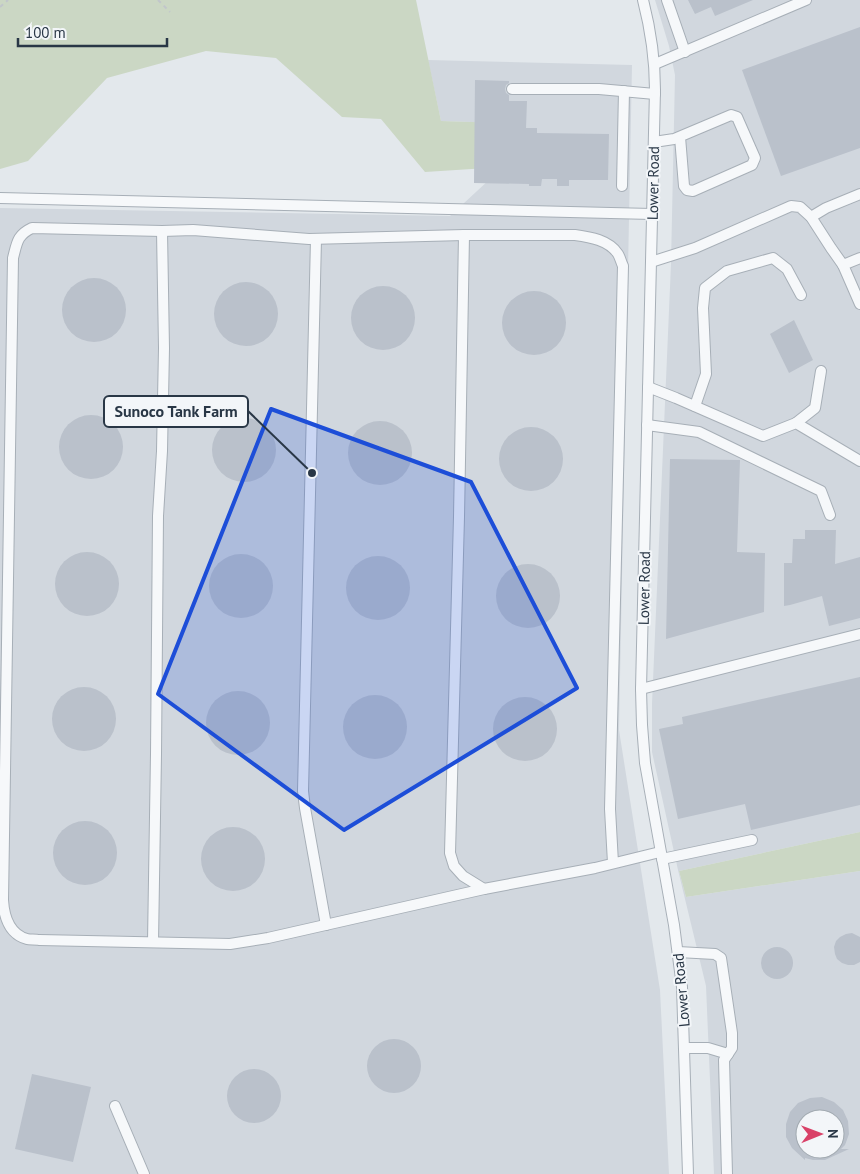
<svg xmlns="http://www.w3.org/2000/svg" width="860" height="1174" font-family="'PT Sans',sans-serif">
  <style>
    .built { fill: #d1d7de; fill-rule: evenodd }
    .green { fill: #cbd7c4 }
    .building { fill: #bac1cb; fill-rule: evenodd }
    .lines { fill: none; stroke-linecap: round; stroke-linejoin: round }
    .minor-casing { stroke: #a7afb7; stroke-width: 12 }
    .path { stroke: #c1c6cb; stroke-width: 2; stroke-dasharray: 4 4; stroke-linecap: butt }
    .minor { stroke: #f6f8fa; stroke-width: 10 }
    .marked { fill: #1d4ed8; fill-opacity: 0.2; stroke: #1d4ed8; stroke-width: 4; stroke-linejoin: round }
    .labels { text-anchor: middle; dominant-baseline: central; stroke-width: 4; stroke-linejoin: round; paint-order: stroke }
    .street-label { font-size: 15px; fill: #293746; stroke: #f3f6f9 }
    .leader { fill: none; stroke: #293746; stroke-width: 2 }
    .callout-dot { fill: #293746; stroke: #f3f6f9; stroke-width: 2 }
    .callout { fill: #f3f6f9; stroke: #293746; stroke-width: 2 }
    .callout-label { font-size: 16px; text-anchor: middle; font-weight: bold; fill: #293746 }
  </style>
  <rect width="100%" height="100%" fill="#e3e8ec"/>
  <g class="built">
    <path d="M655,0H860V832L679,871L686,897L860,871V1174H714L706,986L678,870L652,752V704L671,264L675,75L669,46ZM805,1119H835V1149H805Z"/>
    <polygon points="428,60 632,65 619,730 660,990 669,1174 0,1174 0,208 450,216 503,167 503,123 441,121"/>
  </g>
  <g class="green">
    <polygon points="0,0 416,0 441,121 503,123 503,167 425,172 381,119 342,117 276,58 206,51 107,78 28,161 0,169"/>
    <polygon points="860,832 860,871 686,897 679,871"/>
  </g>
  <g class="building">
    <polygon points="688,0 753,0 715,16 711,7 695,14"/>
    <polygon points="860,27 860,148 781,176 742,70"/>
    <polygon points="475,80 509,81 509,83 506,85 505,89 506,93 509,95 509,101 527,101 526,128 537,128 537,133 609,134 608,180 569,180 569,186 557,186 557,179 542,179 541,186 529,186 529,184 474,183"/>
    <circle cx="94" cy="310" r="32"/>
    <circle cx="246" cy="314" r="32"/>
    <circle cx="383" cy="318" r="32"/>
    <circle cx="534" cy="323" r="32"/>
    <polygon points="794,320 813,360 789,373 770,334"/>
    <circle cx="91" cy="447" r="32"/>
    <circle cx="244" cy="450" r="32"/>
    <circle cx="380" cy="453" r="32"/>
    <circle cx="531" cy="459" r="32"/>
    <polygon points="670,459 740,460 737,552 765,553 764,612 666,639"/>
    <polygon points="805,530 836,530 835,564 860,557 860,618 829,626 822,596 790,605 784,606 784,563 792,563 793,539 805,539"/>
    <circle cx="87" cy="584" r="32"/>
    <circle cx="241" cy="586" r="32"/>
    <circle cx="378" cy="588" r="32"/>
    <circle cx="528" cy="596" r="32"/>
    <polygon points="860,677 860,805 751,830 745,804 678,819 659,729 683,724 682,717"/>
    <circle cx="84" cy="719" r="32"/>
    <circle cx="238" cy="723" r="32"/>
    <circle cx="375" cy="727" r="32"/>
    <circle cx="525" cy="729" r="32"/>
    <circle cx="85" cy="853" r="32"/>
    <circle cx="233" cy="859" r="32"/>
    <polygon points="852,933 860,937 860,962 854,965 848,965 842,963 837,959 835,954 834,947 836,941 840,937 846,934"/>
    <circle cx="777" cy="963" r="16"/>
    <circle cx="394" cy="1066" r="27"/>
    <circle cx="254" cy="1096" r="27"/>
    <polygon points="32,1074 91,1087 73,1162 15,1149"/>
    <path d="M822,1097L834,1102L843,1110L848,1121L849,1134L845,1145L841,1149H849L825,1160H813L805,1158V1160L792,1148L786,1137V1124L790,1112L798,1103L810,1098ZM805,1119H835V1149H805Z"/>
  </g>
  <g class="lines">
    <defs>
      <g id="minor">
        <path d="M643,0C651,31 655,58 655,90L641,689L642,725L645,763L674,925L682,987L688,1174"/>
        <polyline points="667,0 685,52"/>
        <polyline points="655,64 806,0"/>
        <polyline points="512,89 599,89 655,94"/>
        <polyline points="654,142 674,139 731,115 737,117 755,158 752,165 693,191 687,190 684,186 680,137"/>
        <polyline points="622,186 624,91"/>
        <polyline points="0,198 652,214"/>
        <polyline points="811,217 826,208 860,194"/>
        <polyline points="464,235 459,517 450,853 454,866 463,876 484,889"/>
        <polyline points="316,239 303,791 305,808 326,925"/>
        <polyline points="860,258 843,265 860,304"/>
        <polyline points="651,262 695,248 791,206 800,207 811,217 831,248 843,265"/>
        <polyline points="648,387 676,398 763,436 796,423 860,461"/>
        <polyline points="695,406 706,374 703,308 705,288 727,271 773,258 787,269 801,295"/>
        <polyline points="796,423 815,408 821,371"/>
        <polyline points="647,425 699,432 821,491 830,515"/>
        <polyline points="641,689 860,634"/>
        <polyline points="662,859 752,840"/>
        <path d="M613,863L610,809L623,266C621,262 620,257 618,254C609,240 590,237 575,235H464L309,239L193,230L162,231L32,228C17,235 17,243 13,258L3,900C4,916 9,934 27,939C30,940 35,939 39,940L230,944L268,938L484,889L595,868L660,852"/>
        <polyline points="153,942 156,754 158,516 162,451 164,348 162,231"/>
        <polyline points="678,952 715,954 721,958 732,1033 732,1048 724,1060 727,1174"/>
        <polyline points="684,1048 708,1048 728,1054"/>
        <polyline points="115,1106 144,1174"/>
      </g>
    </defs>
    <use href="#minor" class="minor-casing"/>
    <g class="path">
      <polyline points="158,0 170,12"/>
      <polyline points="0,7 8,0"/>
    </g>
    <use href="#minor" class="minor"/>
  </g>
  <path class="marked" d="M271,409L471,482L577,688L344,830L158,694Z"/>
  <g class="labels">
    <g class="street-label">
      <text transform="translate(653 183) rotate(-89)">Lower Road</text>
      <text transform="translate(644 588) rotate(-89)">Lower Road</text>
      <text transform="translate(681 990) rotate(-95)">Lower Road</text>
    </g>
  </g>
  <path class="leader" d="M312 473L248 411"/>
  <circle class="callout-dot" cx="312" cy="473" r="5"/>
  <rect class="callout" x="104" y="396" width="144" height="31" rx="5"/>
  <g class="callout-label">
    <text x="176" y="417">Sunoco Tank Farm</text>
  </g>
  <g transform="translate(820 1134) rotate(89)"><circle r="24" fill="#f3f6f9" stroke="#a2aab1"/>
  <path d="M0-4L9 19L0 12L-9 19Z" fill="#d94168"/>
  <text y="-8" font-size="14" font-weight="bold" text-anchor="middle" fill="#293746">N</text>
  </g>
  <path d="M18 38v8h149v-8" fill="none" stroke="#293746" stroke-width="2.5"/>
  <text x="25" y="38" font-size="15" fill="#293746" stroke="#f3f6f9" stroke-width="4" paint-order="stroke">100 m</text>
</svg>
